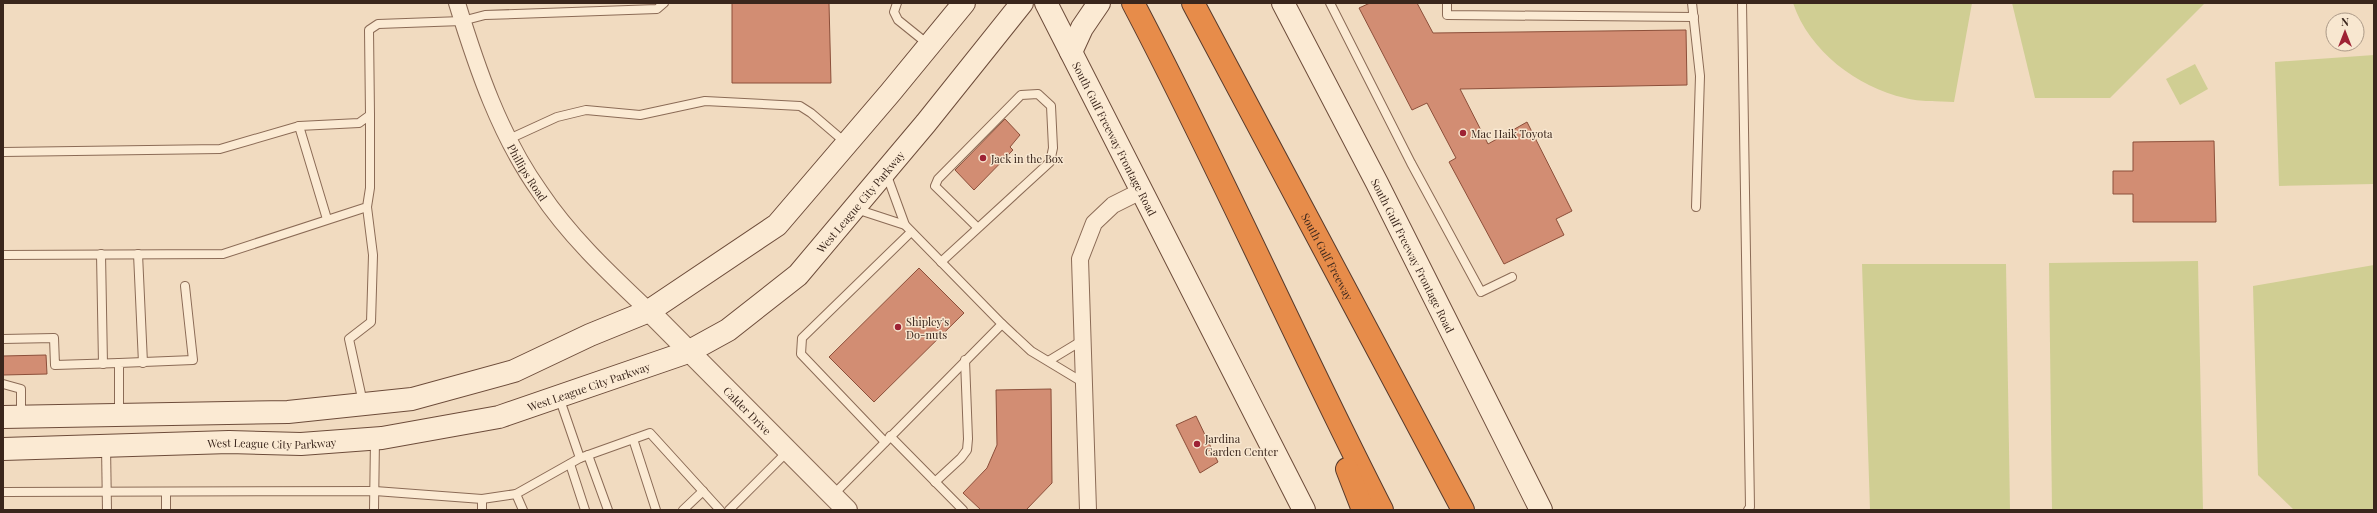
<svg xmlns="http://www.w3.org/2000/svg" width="2377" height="513" font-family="'Playfair Display',serif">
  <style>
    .green { fill: #d0ce93 }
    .building { fill: #d28d73; stroke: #8c4f3a }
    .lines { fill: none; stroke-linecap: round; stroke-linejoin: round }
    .service-casing { stroke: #8b6b56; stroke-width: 10 }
    .minor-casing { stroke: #8b6b56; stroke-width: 18 }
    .tertiary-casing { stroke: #8b6b56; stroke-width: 22 }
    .secondary-casing { stroke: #6d4c3a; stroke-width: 24 }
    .motorway-casing { stroke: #583a2b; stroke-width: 24 }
    .service { stroke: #fbead3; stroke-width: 8 }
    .minor { stroke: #fbead3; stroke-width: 16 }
    .tertiary { stroke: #fbead3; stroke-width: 20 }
    .secondary { stroke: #fbead3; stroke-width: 22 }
    .motorway { stroke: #e78c4a; stroke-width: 22 }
    .poi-dot { fill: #9e2234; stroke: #f8e7d0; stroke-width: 1.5 }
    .labels { text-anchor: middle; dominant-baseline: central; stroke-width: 3; stroke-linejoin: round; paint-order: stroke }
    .poi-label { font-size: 11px; fill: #3a261c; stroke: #f8e7d0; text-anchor: start }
    .street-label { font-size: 11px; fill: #3a261c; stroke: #f8e7d0 }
  </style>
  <rect width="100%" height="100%" fill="#f1dbc0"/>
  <g class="green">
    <path d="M1793,3H1972L1954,102C1938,101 1920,102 1905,98C1857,87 1809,51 1793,3Z"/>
    <polygon points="2012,3 2205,3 2110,98 2035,98"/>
    <polygon points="2374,55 2374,184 2279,186 2275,62"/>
    <polygon points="2195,64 2208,89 2180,105 2166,79"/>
    <polygon points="2198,261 2203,510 2052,510 2049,263"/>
    <polygon points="1862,264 2006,264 2010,510 1870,510"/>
    <polygon points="2374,265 2374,510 2294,510 2258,475 2253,286"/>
  </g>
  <g class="building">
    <polygon points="732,3 829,3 831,83 732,83"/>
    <polygon points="1370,3 1417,3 1433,33 1686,30 1687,85 1460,89 1488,144 1527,122 1572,211 1556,219 1564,235 1504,264 1449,162 1456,158 1427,103 1412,110 1359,8"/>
    <polygon points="1005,119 1020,135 1010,147 1013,150 974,190 955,170"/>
    <polygon points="2214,141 2216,222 2133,222 2133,194 2113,194 2113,171 2133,171 2133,142"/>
    <polygon points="919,268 964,313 874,402 829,357"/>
    <polygon points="46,355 47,374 3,375 3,356"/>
    <polygon points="1051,389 1052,483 1026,510 981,510 963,493 987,468 997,445 996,390"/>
    <polygon points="1196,416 1218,462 1200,473 1176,425"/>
  </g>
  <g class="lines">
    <defs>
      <g id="service">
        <polyline points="897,3 894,12 898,20 929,45"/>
        <polyline points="1330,3 1411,163 1481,292 1512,277"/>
        <polyline points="1447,3 1447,15 1694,17"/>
        <polyline points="1692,3 1700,76 1696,207"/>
        <polyline points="1742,3 1750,507 1748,510"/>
        <polyline points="299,126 359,123 370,115 369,30 378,24 462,21 485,15 657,9 664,3"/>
        <polyline points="509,139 557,117 586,110 640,115 705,101 800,106 811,113 846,143"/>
        <polyline points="3,152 220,149 299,126 327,219"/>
        <polyline points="856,209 905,225"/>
        <polyline points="101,254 103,364"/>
        <polyline points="138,254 143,363"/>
        <polyline points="3,255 223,254 367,207 370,188 370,115"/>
        <polyline points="941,262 1050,162 1053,148 1051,106 1038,94 1021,95 938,179 935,186 978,228"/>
        <polyline points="1002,324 1031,351 1084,383"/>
        <polyline points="3,339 54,338 55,365 119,363"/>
        <polyline points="1050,360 1083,340"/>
        <polyline points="3,384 21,389 21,416"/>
        <polyline points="363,403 349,339 371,322 373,255 367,207"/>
        <polyline points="119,415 119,363 193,360 185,286"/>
        <polyline points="890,436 963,510"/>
        <polyline points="633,439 656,510"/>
        <polyline points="885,442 801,354 802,338 911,232"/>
        <polyline points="106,446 107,510"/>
        <polyline points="588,455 608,510"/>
        <polyline points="580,458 650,433 720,510"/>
        <polyline points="570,464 585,510"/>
        <polyline points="935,482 961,458 967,450 968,439 965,360"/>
        <polyline points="3,492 375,491 482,499 482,510"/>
        <polyline points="833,495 1002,324 905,225 886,173"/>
        <polyline points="482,499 516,494"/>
        <polyline points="166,510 166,492"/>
        <polyline points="374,510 375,439"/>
        <polyline points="523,510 516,494 580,458 559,397"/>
        <polyline points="683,510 703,491"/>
        <polyline points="729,510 788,451"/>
      </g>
      <g id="minor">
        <path id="s1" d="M457,3C477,68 500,136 540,192C570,237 610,274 649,311"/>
        <polyline points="1088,510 1080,259 1094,223 1113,205 1141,191"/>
      </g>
      <g id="tertiary">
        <path id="s2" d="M649,311L847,510"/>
      </g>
      <g id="secondary">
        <path id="s3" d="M1046,3L1304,510"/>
        <path id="s4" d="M1283,3L1377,183L1541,510"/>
        <polyline points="1071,52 1082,28 1099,3"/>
        <polyline points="3,417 288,412 412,399 514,371 590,335 649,311 777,225 890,93 964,3"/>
        <path id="s5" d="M3,449L229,442L301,444L382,438L499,417L688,352L728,330L798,275L926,123L1022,3"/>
      </g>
      <g id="motorway">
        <path d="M1133,3C1221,170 1296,342 1382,510"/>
        <path id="s6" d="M1193,3L1463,510"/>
        <polyline points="1347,469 1363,510"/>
      </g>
    </defs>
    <use href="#service" class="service-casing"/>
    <use href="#minor" class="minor-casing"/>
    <use href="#tertiary" class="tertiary-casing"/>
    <use href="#secondary" class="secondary-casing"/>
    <use href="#motorway" class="motorway-casing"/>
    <use href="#service" class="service"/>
    <use href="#minor" class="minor"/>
    <use href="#tertiary" class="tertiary"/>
    <use href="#secondary" class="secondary"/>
    <use href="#motorway" class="motorway"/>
  </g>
  <g class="poi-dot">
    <circle cx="1463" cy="133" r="4"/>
    <circle cx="983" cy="158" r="4"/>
    <circle cx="898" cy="327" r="4"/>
    <circle cx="1197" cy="444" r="4"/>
  </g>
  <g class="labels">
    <g class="poi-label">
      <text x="1471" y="133">Mac Haik Toyota</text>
      <text x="991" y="158">Jack in the Box</text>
      <text x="906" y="321">Shipley's<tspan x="906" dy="13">Do-nuts</tspan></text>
      <text x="1205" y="438">Jardina<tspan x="1205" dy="13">Garden Center</tspan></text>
    </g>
    <g class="street-label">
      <text stroke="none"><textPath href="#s3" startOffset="152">South Gulf Freeway Frontage Road</textPath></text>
      <text stroke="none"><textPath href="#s1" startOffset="184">Phillips Road</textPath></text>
      <text stroke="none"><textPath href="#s5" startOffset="929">West League City Parkway</textPath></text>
      <text stroke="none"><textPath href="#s4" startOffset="284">South Gulf Freeway Frontage Road</textPath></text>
      <text stroke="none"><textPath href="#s6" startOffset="287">South Gulf Freeway</textPath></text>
      <text stroke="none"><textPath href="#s5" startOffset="593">West League City Parkway</textPath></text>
      <text stroke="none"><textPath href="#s2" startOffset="140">Calder Drive</textPath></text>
      <text stroke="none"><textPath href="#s5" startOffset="269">West League City Parkway</textPath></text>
    </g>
  </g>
  <rect width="2377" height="513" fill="none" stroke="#3a261c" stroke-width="8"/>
  <g transform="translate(2345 32)"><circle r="19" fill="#f8e7d0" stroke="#ac9a88"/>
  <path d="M0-3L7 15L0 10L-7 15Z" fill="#9e2234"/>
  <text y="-6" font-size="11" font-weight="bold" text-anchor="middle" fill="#3a261c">N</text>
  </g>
</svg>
